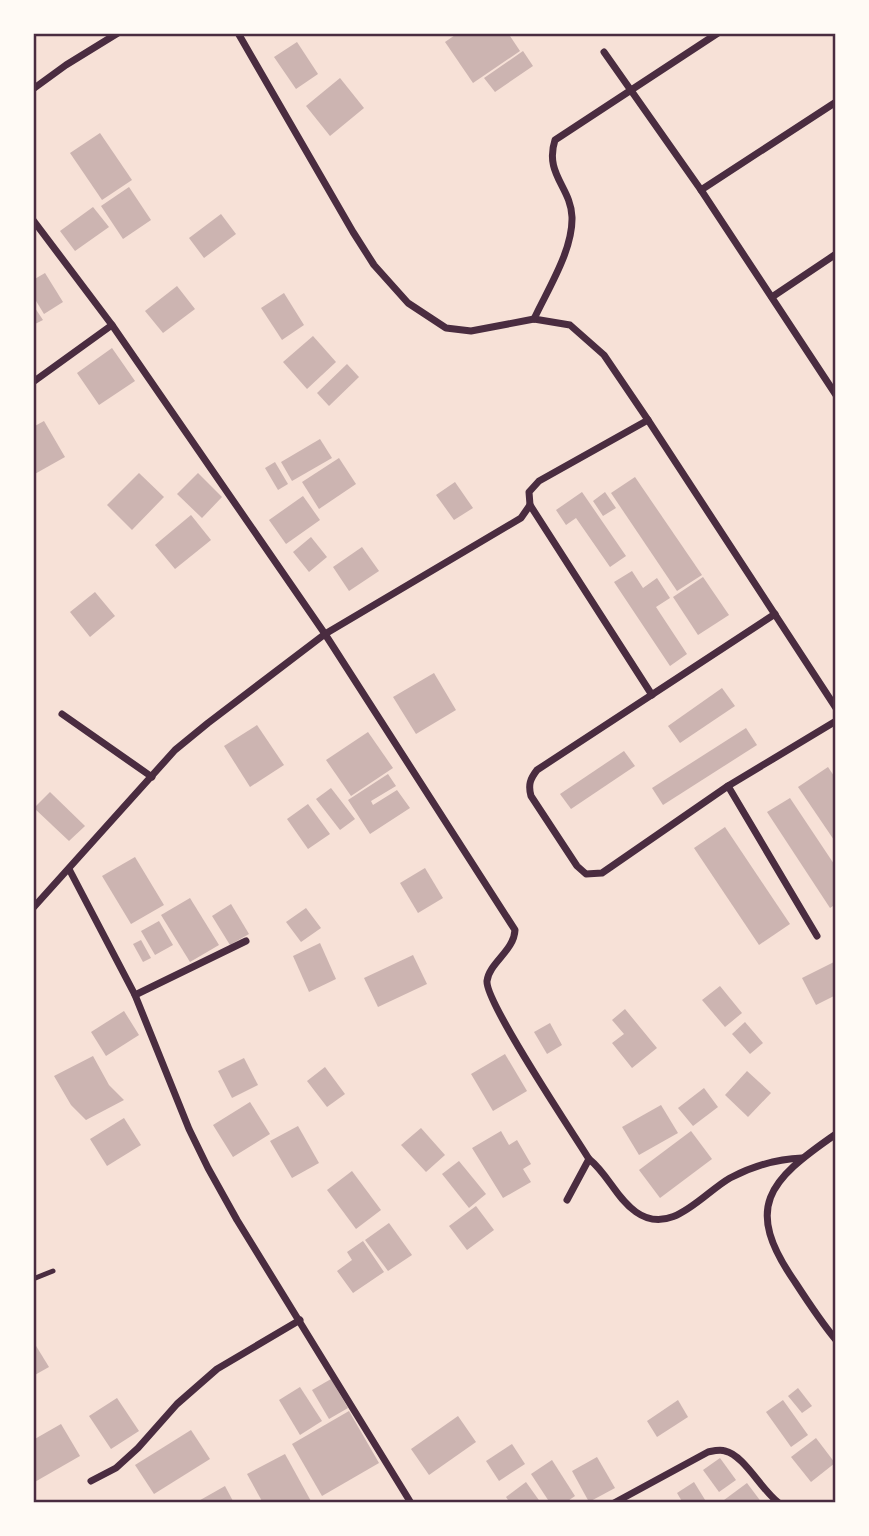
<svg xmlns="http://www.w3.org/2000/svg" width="869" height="1536" font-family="'Asap Condensed',sans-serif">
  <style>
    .building { fill: #ccb4b1 }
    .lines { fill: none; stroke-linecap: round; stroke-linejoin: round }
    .service { stroke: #4a2c40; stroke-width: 5 }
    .minor { stroke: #4a2c40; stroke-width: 7 }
    .neatline { fill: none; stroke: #4a2c40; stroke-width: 2.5 }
  </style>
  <rect width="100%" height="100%" fill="#f7e1d7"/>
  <g class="building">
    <polygon points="458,33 508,33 520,51 473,83 445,42"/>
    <polygon points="297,42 318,74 296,89 274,57"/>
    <polygon points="523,51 533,66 495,92 484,78"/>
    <polygon points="340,78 364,108 330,136 306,106"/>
    <polygon points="100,133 132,180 102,200 70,153"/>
    <polygon points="129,187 151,220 123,239 101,206"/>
    <polygon points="93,207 109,227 75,251 60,231"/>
    <polygon points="221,214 236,234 204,258 189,238"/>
    <polygon points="45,273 63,302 44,314 33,296 33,280"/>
    <polygon points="177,286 195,309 163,333 145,311"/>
    <polygon points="284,293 304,325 282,340 261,308"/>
    <polygon points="33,305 43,320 33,325"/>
    <polygon points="313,336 336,362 307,389 283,362"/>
    <polygon points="112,348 135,381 99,405 77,373"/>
    <polygon points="347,364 359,377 329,406 317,393"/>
    <polygon points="44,421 65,457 33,475 33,427"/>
    <polygon points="320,439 332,458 292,481 281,462"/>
    <polygon points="339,458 356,484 319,509 302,482"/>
    <polygon points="275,462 288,484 278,490 265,468"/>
    <polygon points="139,473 164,497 132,530 107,505"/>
    <polygon points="198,473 222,497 202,518 177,494"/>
    <polygon points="635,477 702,575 677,591 611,493"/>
    <polygon points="455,482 473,508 454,520 436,495"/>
    <polygon points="582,492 626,556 610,567 576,518 566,525 556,510"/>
    <polygon points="605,492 616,508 603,516 593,501"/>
    <polygon points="303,496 320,520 286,544 269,520"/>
    <polygon points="191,515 211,540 175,569 155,545"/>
    <polygon points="311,537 327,557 309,572 293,552"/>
    <polygon points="362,547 379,571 349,591 333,567"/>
    <polygon points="632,571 643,588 657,578 670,598 656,607 687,654 670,666 614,582"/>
    <polygon points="703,577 729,615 698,635 673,597"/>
    <polygon points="95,592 115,616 90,637 70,612"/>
    <polygon points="434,673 456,710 416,734 393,697"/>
    <polygon points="722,688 735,706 680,743 668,726"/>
    <polygon points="257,725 284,765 250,787 224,746"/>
    <polygon points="746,728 757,745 663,805 652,788"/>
    <polygon points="368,732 393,768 351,796 326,760"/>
    <polygon points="624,751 635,766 571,809 560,794"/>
    <polygon points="828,767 836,779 836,843 798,787"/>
    <polygon points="388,774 396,786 371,801 373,805 397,790 410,808 370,834 348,800"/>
    <polygon points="331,788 355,819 340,830 316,799"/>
    <polygon points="50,792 85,826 69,841 34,808"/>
    <polygon points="790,798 836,867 836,904 830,908 767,812"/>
    <polygon points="308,804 330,834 308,849 287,819"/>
    <polygon points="725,827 790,924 759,945 694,848"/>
    <polygon points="135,857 164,905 131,924 102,876"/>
    <polygon points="425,868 443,898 418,913 400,883"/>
    <polygon points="190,898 219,945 190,962 161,915"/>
    <polygon points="231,904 249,934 230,945 212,916"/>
    <polygon points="306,908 321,928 301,942 286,922"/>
    <polygon points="159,921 173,945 155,955 141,931"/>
    <polygon points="141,940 151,958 143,962 133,944"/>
    <polygon points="320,943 336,979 309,992 293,956"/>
    <polygon points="413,955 427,984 378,1007 364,978"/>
    <polygon points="836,961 836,995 816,1005 802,978"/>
    <polygon points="720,986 742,1013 725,1027 702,1000"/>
    <polygon points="625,1009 657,1048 632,1068 612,1043 624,1034 612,1020"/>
    <polygon points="124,1011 139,1035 106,1056 91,1032"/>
    <polygon points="745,1022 763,1043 750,1054 732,1034"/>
    <polygon points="550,1023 562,1045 547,1054 534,1032"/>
    <polygon points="505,1054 527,1091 493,1111 471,1074"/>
    <polygon points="93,1056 109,1085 124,1100 86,1120 71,1105 54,1076"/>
    <polygon points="244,1058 258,1085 232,1098 218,1071"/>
    <polygon points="325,1067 345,1094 327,1107 307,1081"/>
    <polygon points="747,1071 771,1093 748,1117 725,1095"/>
    <polygon points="704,1088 718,1107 693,1126 678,1108"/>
    <polygon points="250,1102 270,1134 233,1157 213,1125"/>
    <polygon points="661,1105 678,1133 639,1155 622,1127"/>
    <polygon points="124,1118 141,1145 107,1166 90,1139"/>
    <polygon points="298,1126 319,1163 292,1178 270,1141"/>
    <polygon points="421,1128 445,1155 426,1172 401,1145"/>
    <polygon points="501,1131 509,1145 517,1140 531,1164 523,1169 531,1182 503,1198 472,1148"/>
    <polygon points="691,1131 712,1159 660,1198 639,1170"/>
    <polygon points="459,1161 486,1194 469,1208 442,1174"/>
    <polygon points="352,1171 381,1210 356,1229 327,1190"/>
    <polygon points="476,1206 494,1230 467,1250 449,1226"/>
    <polygon points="389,1223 412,1255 388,1271 365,1240"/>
    <polygon points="363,1241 384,1272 353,1293 337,1271 352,1260 347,1252"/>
    <polygon points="33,1341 49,1367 33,1376"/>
    <polygon points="331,1379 348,1408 329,1419 312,1390"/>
    <polygon points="300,1387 322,1421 300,1435 279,1400"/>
    <polygon points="798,1388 812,1406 802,1413 788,1396"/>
    <polygon points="117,1398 139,1431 111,1449 89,1416"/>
    <polygon points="678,1400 688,1417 657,1437 647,1421"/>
    <polygon points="783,1400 808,1435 791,1447 766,1412"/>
    <polygon points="349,1411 379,1463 322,1496 292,1444"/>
    <polygon points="458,1416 476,1442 429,1475 411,1449"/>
    <polygon points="61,1424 80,1456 33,1483 33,1440"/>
    <polygon points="191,1430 210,1459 154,1494 135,1465"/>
    <polygon points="816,1438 835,1463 811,1482 791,1457"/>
    <polygon points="512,1444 525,1464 499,1481 486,1461"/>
    <polygon points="285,1454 312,1503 263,1503 247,1474"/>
    <polygon points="597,1457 615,1488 589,1502 572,1471"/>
    <polygon points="720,1458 736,1480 719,1492 703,1470"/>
    <polygon points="552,1460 575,1496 565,1503 550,1503 531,1474"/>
    <polygon points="526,1482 541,1503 510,1503 506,1497"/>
    <polygon points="694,1482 707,1503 683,1503 677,1493"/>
    <polygon points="747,1483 762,1503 720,1503"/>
    <polygon points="225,1486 234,1503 195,1503"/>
  </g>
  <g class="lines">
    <polyline class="service" points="33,1279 53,1271"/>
    <g class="minor">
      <polyline points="238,33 353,232 374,265 408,303 446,328 471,331 534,319 570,325 604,355 648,420 836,708"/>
      <polyline points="604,52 701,190 836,395"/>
      <polyline points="33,89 66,65 118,33"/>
      <polyline points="701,190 836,102"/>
      <path d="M33,220L112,325L325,634L515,930C514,951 489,963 487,981C485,1002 573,1133 589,1159"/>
      <polyline points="772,297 836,254"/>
      <path d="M534,319C548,289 573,250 572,217C571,187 544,174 555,140L718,33"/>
      <polyline points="33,382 112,325"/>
      <polyline points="530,505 652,695"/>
      <path d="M775,614L537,770C530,779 528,785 531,796L577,866L586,874L602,873L728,786L836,721"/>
      <polyline points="62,714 152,777"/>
      <polyline points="728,786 817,936"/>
      <polyline points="69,869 135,995 189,1129 208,1168 237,1220 411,1503"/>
      <polyline points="33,908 175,750 208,723 325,634 521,518 530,505 529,492 539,481 648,420"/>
      <polyline points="135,995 246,941"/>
      <path d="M836,1134C768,1181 743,1207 795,1282C808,1302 821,1322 836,1340"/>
      <path d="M567,1200L589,1159C608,1174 616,1198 636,1212C671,1237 702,1194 730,1178C753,1166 776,1159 802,1158"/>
      <polyline points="91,1481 116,1468 138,1448 177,1404 217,1369 300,1320"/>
      <path d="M614,1503L708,1452C713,1451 720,1449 725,1451C744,1455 762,1491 779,1503"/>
    </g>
  </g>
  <rect width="869" height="1536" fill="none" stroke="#fffaf5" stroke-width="70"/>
  <rect x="35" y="35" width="799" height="1466" class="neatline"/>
</svg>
